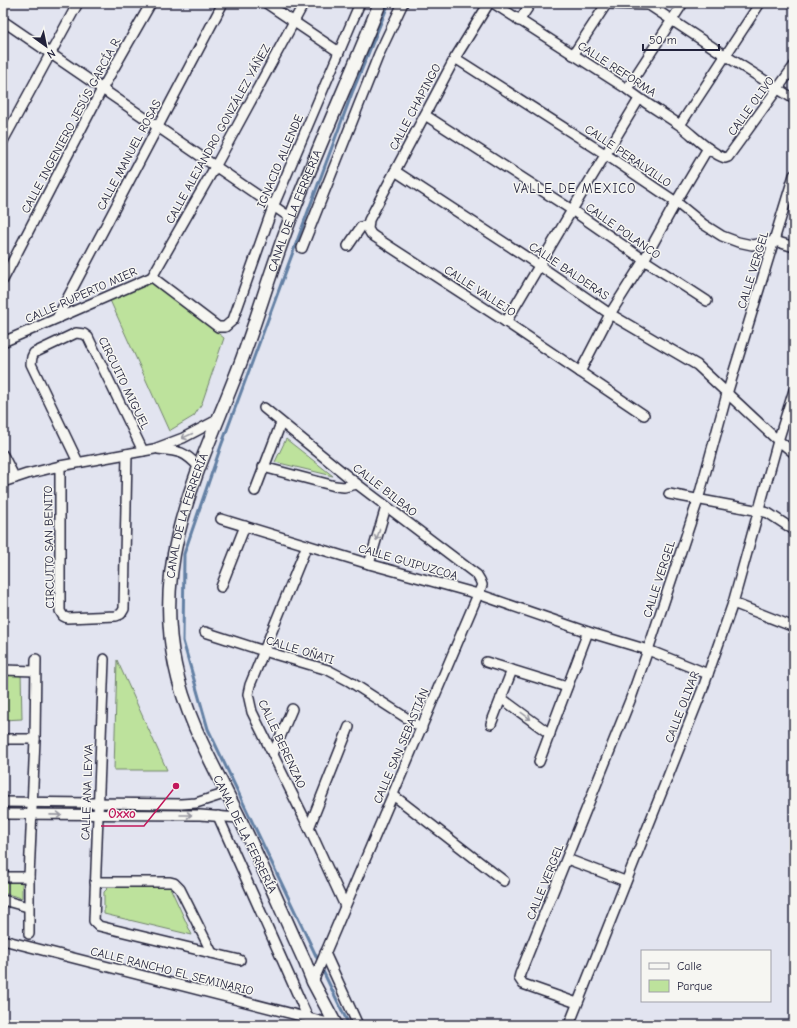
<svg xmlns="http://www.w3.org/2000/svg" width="797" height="1028" font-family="'Comic Neue',sans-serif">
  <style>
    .green { fill: #bde29c; stroke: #70826c }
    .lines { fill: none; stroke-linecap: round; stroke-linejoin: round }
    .stream { stroke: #6480a4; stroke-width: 3 }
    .street-casing { stroke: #22223b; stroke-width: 12 }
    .secondary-casing { stroke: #22223b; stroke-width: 15 }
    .street { stroke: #f6f6f2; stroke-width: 9 }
    .secondary { stroke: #f6f6f2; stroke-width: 12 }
    .oneway { stroke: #9797a0 }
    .labels { text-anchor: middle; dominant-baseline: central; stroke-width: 3; stroke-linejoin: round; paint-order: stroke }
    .street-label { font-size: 12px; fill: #22223b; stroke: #f6f6f2 }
    .neighbourhood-label { font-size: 13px; letter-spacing: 1px; fill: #22223b; stroke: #f6f6f2 }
    .leader { fill: none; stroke: #c2185b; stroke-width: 1.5 }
    .callout-dot { fill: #c2185b; stroke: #f6f6f2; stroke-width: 1.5 }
    .callout-label { font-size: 13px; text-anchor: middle; font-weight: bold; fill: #c2185b; stroke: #f6f6f2; stroke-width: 3; stroke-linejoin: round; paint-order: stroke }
  </style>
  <rect width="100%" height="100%" fill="#e2e4f0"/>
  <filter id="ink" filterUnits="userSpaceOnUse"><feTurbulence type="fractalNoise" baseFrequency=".025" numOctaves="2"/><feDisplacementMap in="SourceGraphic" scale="8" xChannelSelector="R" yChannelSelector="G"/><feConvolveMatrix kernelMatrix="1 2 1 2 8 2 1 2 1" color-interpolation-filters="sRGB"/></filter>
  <g filter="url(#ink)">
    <g class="green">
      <polygon points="150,279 224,338 202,403 194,416 169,431 109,298"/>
      <polygon points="286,439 333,476 275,462"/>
      <polygon points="117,660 167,770 114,770"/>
      <polygon points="3,672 21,672 22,719 3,720"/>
      <polygon points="22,877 22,898 3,893 3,878"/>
      <polygon points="113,883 169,885 192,935 104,914 104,892"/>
    </g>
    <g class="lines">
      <g class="stream">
        <polyline points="319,962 208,729 183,641 184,554 221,446 352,93 389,3"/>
        <polyline points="321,967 349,1025"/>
      </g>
      <defs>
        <g id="street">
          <polyline points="266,3 339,52"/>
          <polyline points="489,3 455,58 369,220 368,229 371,234 375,237 506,322 644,415"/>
          <path d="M493,3L627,89C644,103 663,113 681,126C693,135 711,154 725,158L728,157L794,66"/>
          <polyline points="646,3 726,56 794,99"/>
          <polyline points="606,4 648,5"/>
          <polyline points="3,21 291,218"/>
          <polyline points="519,21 531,3"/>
          <polyline points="573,55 607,3"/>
          <polyline points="455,58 605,154 676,202 703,224 722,236 738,242 752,245 775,241 794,247"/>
          <polyline points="627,89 683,3"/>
          <polyline points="425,115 572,210 644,260 707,301"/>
          <polyline points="680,125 760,3"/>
          <polyline points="3,141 78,3"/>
          <polyline points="395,171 540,266 610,314 697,365 774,437 794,453"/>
          <polyline points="348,246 361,227 368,225"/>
          <polyline points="302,248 379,54 403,3"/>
          <polyline points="152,277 215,167 304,3"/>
          <polyline points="3,280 102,89 151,3"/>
          <polyline points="57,318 223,3"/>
          <polyline points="506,322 572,210 639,99"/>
          <polyline points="3,342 152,277 218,327 225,327 233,320 273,207 360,3"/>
          <polyline points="580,372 610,314 644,260 676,202 708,148"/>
          <polyline points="264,408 357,484 477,575 480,580 482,585 313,982"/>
          <path d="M158,449C179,451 184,451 199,467"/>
          <polyline points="3,455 15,478"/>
          <polyline points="78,462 31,364 32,357 34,353 76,333 84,334 88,337 143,451"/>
          <polyline points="60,466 60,611 63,616 67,618 116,616 121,614 124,609 127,454"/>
          <polyline points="263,467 335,486 344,487 357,484"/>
          <polyline points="3,482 27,474 60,466 154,449 183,438 219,419"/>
          <polyline points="255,491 281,423"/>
          <polyline points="669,494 760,511 768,513 794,530"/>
          <polyline points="221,519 369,564 478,594 588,632 648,650 708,674"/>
          <polyline points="307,545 250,685 248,694 252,712 309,828 345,906"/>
          <polyline points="369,564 386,507"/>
          <polyline points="221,587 245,526"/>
          <polyline points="733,603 794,627"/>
          <polyline points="205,632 264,651 328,670 349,681 422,728"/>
          <polyline points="104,659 94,921 99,926 240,960"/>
          <polyline points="486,662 567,687"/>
          <polyline points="3,670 35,671"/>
          <polyline points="501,698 550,734"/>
          <polyline points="491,724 512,670"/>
          <polyline points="3,739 35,739"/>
          <polyline points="273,754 292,709"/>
          <polyline points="539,762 588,632"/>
          <polyline points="393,795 504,881"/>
          <polyline points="3,802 181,804 196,803 227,793"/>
          <polyline points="3,814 200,815 239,818"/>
          <polyline points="218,816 308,1018"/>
          <polyline points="309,828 349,727"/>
          <polyline points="567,859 625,881"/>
          <polyline points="3,877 29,877"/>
          <polyline points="95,882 170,882 174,883 180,889 212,953"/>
          <polyline points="3,900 28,907"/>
          <polyline points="29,934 29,877 35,739 36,659"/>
          <polyline points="3,940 336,1025"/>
          <polyline points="325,953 358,1025"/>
          <polyline points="577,1003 523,984 519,978 520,974 631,698 648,650 698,500 727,394 794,175"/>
          <polyline points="569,1025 702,691 733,603 778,441 794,390"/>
        </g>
        <g id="secondary">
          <path id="s1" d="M336,1025L313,982L305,962C283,914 262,865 239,817C215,768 186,720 175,665C151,552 204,461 242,359C259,312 273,264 291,217C319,145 351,75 380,3"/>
        </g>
      </defs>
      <use href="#street" class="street-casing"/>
      <use href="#secondary" class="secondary-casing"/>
      <use href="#street" class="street"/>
      <use href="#secondary" class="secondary"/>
    </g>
    <defs><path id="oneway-shaft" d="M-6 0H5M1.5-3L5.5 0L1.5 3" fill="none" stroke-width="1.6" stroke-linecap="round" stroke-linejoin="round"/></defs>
    <g class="oneway">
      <use href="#oneway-shaft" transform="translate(187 436) rotate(155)"/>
      <use href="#oneway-shaft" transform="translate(378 535) rotate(107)"/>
      <use href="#oneway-shaft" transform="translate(526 716) rotate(36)"/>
      <use href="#oneway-shaft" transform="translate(56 815) rotate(1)"/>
      <use href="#oneway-shaft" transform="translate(186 815)"/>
    </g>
  </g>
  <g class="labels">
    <g class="street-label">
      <text transform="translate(617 69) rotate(33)">CALLE REFORMA</text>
      <text transform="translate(751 106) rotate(-54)">CALLE OLIVO</text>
      <text transform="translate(415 107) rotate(-62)">CALLE CHAPINGO</text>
      <text transform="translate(71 125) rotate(-62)">CALLE INGENIERO JESÚS GARCÍA R.</text>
      <text transform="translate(218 134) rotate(-61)">CALLE ALEJANDRO GONZÁLEZ YÁÑEZ</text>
      <text transform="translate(129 155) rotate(-62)">CALLE MANUEL ROSAS</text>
      <text transform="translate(628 156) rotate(34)">CALLE PERALVILLO</text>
      <text transform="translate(280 161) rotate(-67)">IGNACIO ALLENDE</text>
      <text stroke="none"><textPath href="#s1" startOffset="871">CANAL DE LA FERRERÍA</textPath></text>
      <text transform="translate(623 231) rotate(35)">CALLE POLANCO</text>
      <text transform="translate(753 270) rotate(-73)">CALLE VERGEL</text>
      <text transform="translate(569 271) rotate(34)">CALLE BALDERAS</text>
      <text transform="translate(480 291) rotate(33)">CALLE VALLEJO</text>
      <text transform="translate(81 295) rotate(-24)">CALLE RUPERTO MIER</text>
      <text transform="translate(124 383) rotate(64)">CIRCUITO MIGUEL</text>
      <text transform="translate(385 490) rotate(38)">CALLE BILBAO</text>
      <text stroke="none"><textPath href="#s1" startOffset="547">CANAL DE LA FERRERÍA</textPath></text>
      <text transform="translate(49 547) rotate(-91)">CIRCUITO SAN BENITO</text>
      <text transform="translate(408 562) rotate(16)">CALLE GUIPUZCOA</text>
      <text transform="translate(659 579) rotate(-72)">CALLE VERGEL</text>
      <text transform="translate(300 650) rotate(17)">CALLE OÑATI</text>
      <text transform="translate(682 707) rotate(-69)">CALLE OLIVAR</text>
      <text transform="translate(282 744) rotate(65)">CALLE BERENZAO</text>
      <text transform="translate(401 746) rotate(-67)">CALLE SAN SEBASTIÁN</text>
      <text transform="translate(87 792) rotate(-88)">CALLE ANA LEYVA</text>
      <text transform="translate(245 834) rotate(64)">CANAL DE LA FERRERÍA</text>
      <text transform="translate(545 882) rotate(-68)">CALLE VERGEL</text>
      <text transform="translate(172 971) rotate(14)">CALLE RANCHO EL SEMINARIO</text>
    </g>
    <g class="neighbourhood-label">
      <text x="575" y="188">VALLE DE MEXICO</text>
    </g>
  </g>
  <path class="leader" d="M176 786L144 826H101"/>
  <circle class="callout-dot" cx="176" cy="786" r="4"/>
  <g class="callout-label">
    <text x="122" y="818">Oxxo</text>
  </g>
  <rect width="797" height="1028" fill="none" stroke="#f6f6f2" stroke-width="16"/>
  <rect x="8" y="8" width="781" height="1012" fill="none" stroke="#22223b" stroke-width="1.5" filter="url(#ink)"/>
  <rect x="641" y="950" width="130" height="52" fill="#f6f6f2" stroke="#a1a1a9"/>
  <rect x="649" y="963" width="20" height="6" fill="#f6f6f2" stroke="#a1a1a9"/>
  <text x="677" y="970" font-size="12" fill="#22223b">Calle</text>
  <rect x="649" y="980" width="20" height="12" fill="#bde29c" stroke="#a1a1a9"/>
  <text x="677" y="990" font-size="12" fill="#22223b">Parque</text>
  <g transform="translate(46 46) rotate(147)" stroke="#f6f6f2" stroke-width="3" paint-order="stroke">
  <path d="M0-3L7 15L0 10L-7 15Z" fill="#22223b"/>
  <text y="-6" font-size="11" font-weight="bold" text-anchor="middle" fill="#22223b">N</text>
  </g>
  <path d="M643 44v6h76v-6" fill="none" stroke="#22223b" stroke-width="2"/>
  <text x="649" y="44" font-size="12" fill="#22223b" stroke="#f6f6f2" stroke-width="3" paint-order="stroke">50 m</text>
</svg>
